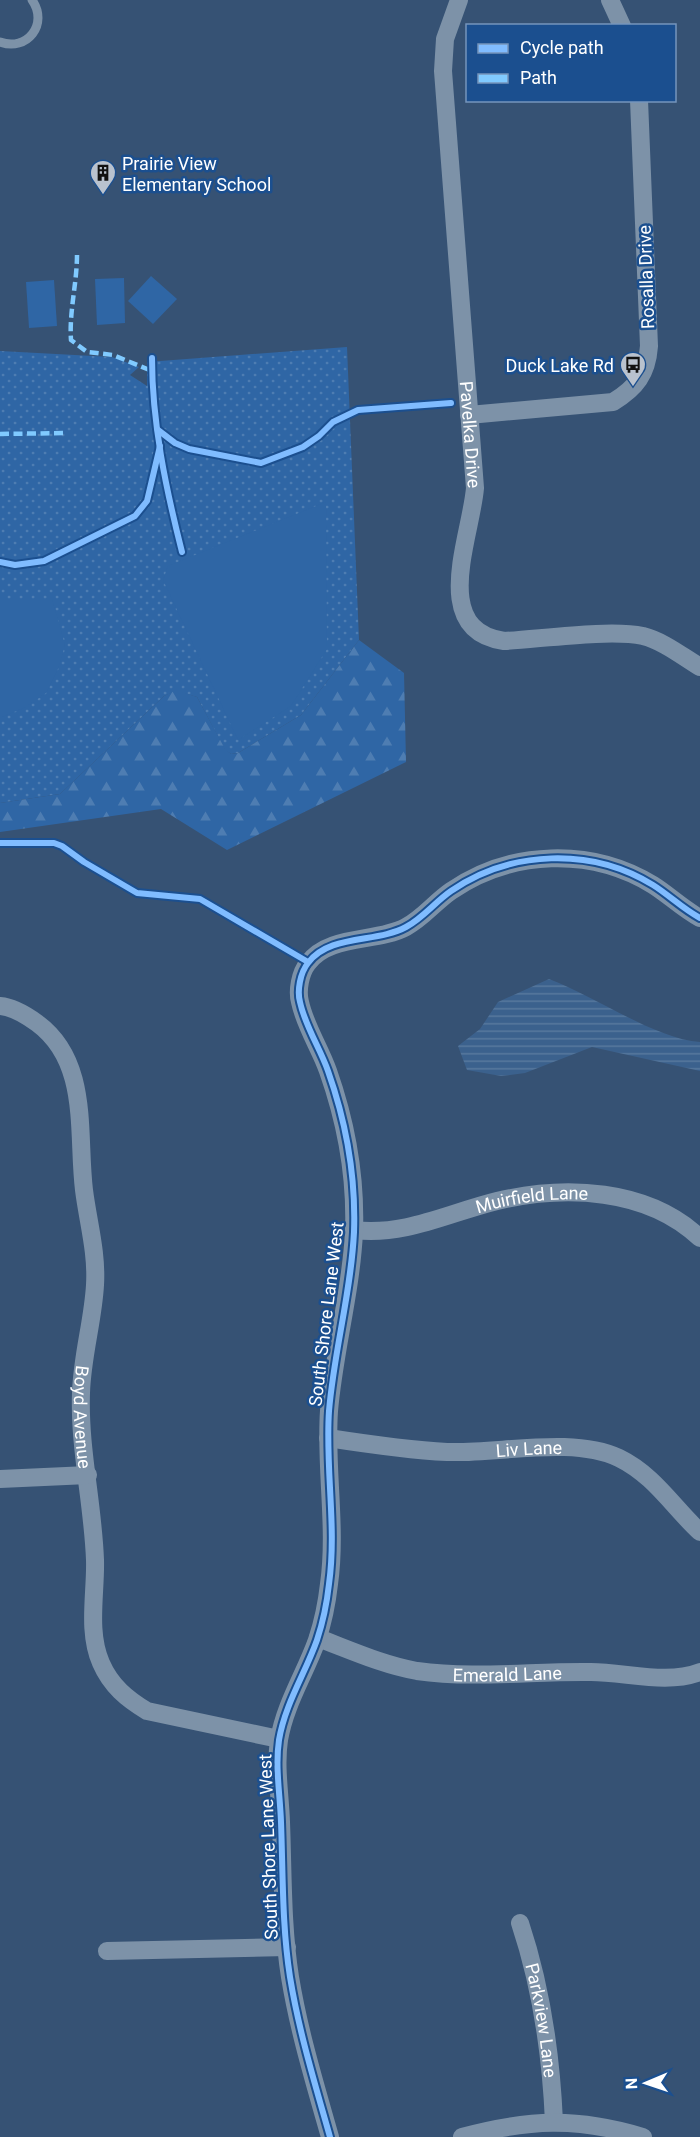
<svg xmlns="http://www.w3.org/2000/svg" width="700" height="2137" font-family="Roboto,sans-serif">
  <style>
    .green { fill: url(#green-dots) }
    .forest { fill: url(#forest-firs) }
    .pitch { fill: #2f66a5 }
    .water { fill: url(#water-rules) }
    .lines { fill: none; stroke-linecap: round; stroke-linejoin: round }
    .lane { stroke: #7d92a8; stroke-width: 9 }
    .street { stroke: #7d92a8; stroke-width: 18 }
    .quiet { stroke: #80caff; stroke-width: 4.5; stroke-dasharray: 9 4.5; stroke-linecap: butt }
    .cycleway-casing { stroke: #1b4f8f; stroke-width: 10 }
    .cycleway { stroke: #80bcff; stroke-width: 6 }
    .labels { text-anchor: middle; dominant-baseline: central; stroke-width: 5; stroke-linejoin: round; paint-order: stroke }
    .poi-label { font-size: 18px; fill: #fff; stroke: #1b4f8f; text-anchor: start }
    .street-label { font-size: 18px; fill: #fff; stroke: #1b4f8f }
  </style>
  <defs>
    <pattern id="green-dots" width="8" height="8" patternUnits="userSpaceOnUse" patternTransform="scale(1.5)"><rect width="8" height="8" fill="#2f66a5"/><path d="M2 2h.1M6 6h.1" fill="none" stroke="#4e7db2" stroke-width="1.8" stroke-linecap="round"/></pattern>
    <pattern id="forest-firs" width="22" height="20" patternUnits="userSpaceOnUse" patternTransform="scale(1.5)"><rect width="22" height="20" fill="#2f66a5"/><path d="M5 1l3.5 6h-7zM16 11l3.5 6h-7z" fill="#4e7db2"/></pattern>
    <pattern id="water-rules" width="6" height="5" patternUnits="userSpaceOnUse" patternTransform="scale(1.5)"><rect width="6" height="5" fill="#3b618d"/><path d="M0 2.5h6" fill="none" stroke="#58799e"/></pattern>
  </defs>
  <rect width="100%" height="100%" fill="#365274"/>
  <polygon class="green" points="347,347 359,640 301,715 238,753 231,754 225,750 197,697 176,691 164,696 60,794 0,803 0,351 112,357 139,367 130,375 147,386 147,362"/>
  <polygon class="forest" points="359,640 404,673 406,762 227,850 161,809 0,832 0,803 60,794 164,696 176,690 197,697 225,749 231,754 238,753 301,715"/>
  <g class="pitch">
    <polygon points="151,276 177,299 153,324 128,301"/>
    <polygon points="124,278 125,323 97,325 95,279"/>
    <polygon points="54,280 57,326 29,328 26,282"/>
    <polygon points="326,502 327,649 291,706 238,740 163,580 168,566"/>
    <polygon points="0,599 52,599 65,645 58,669 46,693 26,707 2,717 0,717"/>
  </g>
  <path class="water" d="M549,979C595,996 655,1039 700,1042V1071L592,1047L525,1073L501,1076L467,1070L458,1046L480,1029L498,1002Z"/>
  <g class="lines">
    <path class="lane" d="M0,42C27,52 49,24 32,0"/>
    <g class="street">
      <path id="s1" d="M459,0L445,39L443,71L475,488C471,537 429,630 504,641C541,639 610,629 643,636C663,641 682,656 700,667"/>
      <polyline points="610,0 622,26"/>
      <path d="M469,415L613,402C636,388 647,374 649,346L639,100"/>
      <path id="s2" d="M0,1006C13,1007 26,1015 37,1023C90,1062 77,1133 84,1190C88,1222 97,1252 95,1285C93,1321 82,1356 81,1393C79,1448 93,1504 95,1560C96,1593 87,1631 101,1663C111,1686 127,1699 147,1711L279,1739"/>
      <path id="s3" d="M354,1230C406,1236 448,1213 497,1201C565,1185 647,1188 700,1238"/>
      <path id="s4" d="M328,1438C367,1444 407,1450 447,1452C499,1454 572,1436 619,1458C654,1475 673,1507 700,1532"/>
      <polyline points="0,1479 88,1475"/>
      <path id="s5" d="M318,1638C350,1650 383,1665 417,1671C474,1679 534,1671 591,1672C626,1672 667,1685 700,1672"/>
      <path id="s6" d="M520,1923C542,1989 551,2053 554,2122"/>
      <polyline points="107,1951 287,1947"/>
      <path d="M330,2137C315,2084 299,2032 290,1977C282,1926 283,1874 281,1822C280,1794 275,1767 279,1740C285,1704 305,1674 317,1640C323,1622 327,1602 329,1584C337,1527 325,1468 329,1411C334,1351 351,1293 354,1232C356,1177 346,1122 328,1071C320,1048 305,1026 300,1002C297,991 300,973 308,963C329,934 377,943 406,927C423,918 435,902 451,891C511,850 591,847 653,885C669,895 683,909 700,918"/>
      <path d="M462,2137C529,2119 577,2117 643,2137"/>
    </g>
    <g class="quiet">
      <path d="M77,255C77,283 69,312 71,340L87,352L113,355L152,371"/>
      <polyline points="0,434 66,433"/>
    </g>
    <defs>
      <g id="cycleway">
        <path d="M152,358C152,423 166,489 182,552"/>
        <polyline points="158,430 175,443 189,449 261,463 303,447 319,436 333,422 358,410 451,403"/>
        <polyline points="0,562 15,565 44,561 135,516 147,501 160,446"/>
        <polyline points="0,843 54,843 62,846 84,862 137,893 200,899 308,962"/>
        <path d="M330,2137C315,2084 299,2032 290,1977C282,1926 283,1874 281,1822C280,1794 275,1767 279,1740C285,1704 305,1674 317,1640C323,1622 327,1602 329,1584C337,1527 325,1468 329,1411C334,1351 351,1293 354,1232C356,1177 346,1122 328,1071C320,1048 305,1026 300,1002C297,991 300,973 308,963C329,934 377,943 406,927C423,918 435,902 451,891C511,850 591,847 653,885C669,895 683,909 700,918"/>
      </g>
    </defs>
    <use href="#cycleway" class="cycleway-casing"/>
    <use href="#cycleway" class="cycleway"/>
  </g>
  <defs>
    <symbol id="building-pin" viewBox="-11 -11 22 30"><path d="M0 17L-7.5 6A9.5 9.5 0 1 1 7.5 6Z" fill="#b9c2ce" stroke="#1b4f8f"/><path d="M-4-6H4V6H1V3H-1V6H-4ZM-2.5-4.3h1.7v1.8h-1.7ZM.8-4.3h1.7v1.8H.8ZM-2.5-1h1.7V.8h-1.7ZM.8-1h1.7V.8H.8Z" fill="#111"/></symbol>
    <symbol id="bus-pin" viewBox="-11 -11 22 30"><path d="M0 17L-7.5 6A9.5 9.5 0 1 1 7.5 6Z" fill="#b9c2ce" stroke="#1b4f8f"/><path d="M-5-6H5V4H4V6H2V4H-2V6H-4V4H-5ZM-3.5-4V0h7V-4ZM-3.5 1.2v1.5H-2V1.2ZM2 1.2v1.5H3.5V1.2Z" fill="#111"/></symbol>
  </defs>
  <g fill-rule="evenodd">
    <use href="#building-pin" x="88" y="158" width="30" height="40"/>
    <use href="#bus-pin" x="618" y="350" width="30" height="40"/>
  </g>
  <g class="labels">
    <g class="poi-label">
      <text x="122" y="163">Prairie View<tspan x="122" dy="21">Elementary School</tspan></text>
      <text x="614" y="365" text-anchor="end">Duck Lake Rd</text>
    </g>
    <g class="street-label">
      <text transform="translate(646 277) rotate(-92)">Rosalla Drive</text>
      <text stroke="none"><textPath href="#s1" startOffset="438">Pavelka Drive</textPath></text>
      <text stroke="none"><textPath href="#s3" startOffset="182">Muirfield Lane</textPath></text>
      <text transform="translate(326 1314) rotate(-83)">South Shore Lane West</text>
      <text stroke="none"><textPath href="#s2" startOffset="450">Boyd Avenue</textPath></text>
      <text stroke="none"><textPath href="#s4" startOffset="202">Liv Lane</textPath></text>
      <text stroke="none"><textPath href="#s5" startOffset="195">Emerald Lane</textPath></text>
      <text transform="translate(268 1847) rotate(-92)">South Shore Lane West</text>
      <text stroke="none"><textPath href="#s6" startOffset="100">Parkview Lane</textPath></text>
    </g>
  </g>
  <rect x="466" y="24" width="210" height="78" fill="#1b4f8f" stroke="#7695bc" stroke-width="1.5"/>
  <rect x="478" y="44" width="30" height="9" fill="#80bcff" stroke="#7695bc" stroke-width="1.5"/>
  <text x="520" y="54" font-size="18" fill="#ffffff">Cycle path</text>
  <rect x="478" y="74" width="30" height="9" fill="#80caff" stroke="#7695bc" stroke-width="1.5"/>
  <text x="520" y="84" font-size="18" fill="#ffffff">Path</text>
  <g transform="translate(646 2083) rotate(268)" stroke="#1b4f8f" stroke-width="4.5" paint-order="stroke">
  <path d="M0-4.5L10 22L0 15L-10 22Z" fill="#ffffff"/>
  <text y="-9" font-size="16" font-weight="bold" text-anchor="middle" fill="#ffffff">N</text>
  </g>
</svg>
